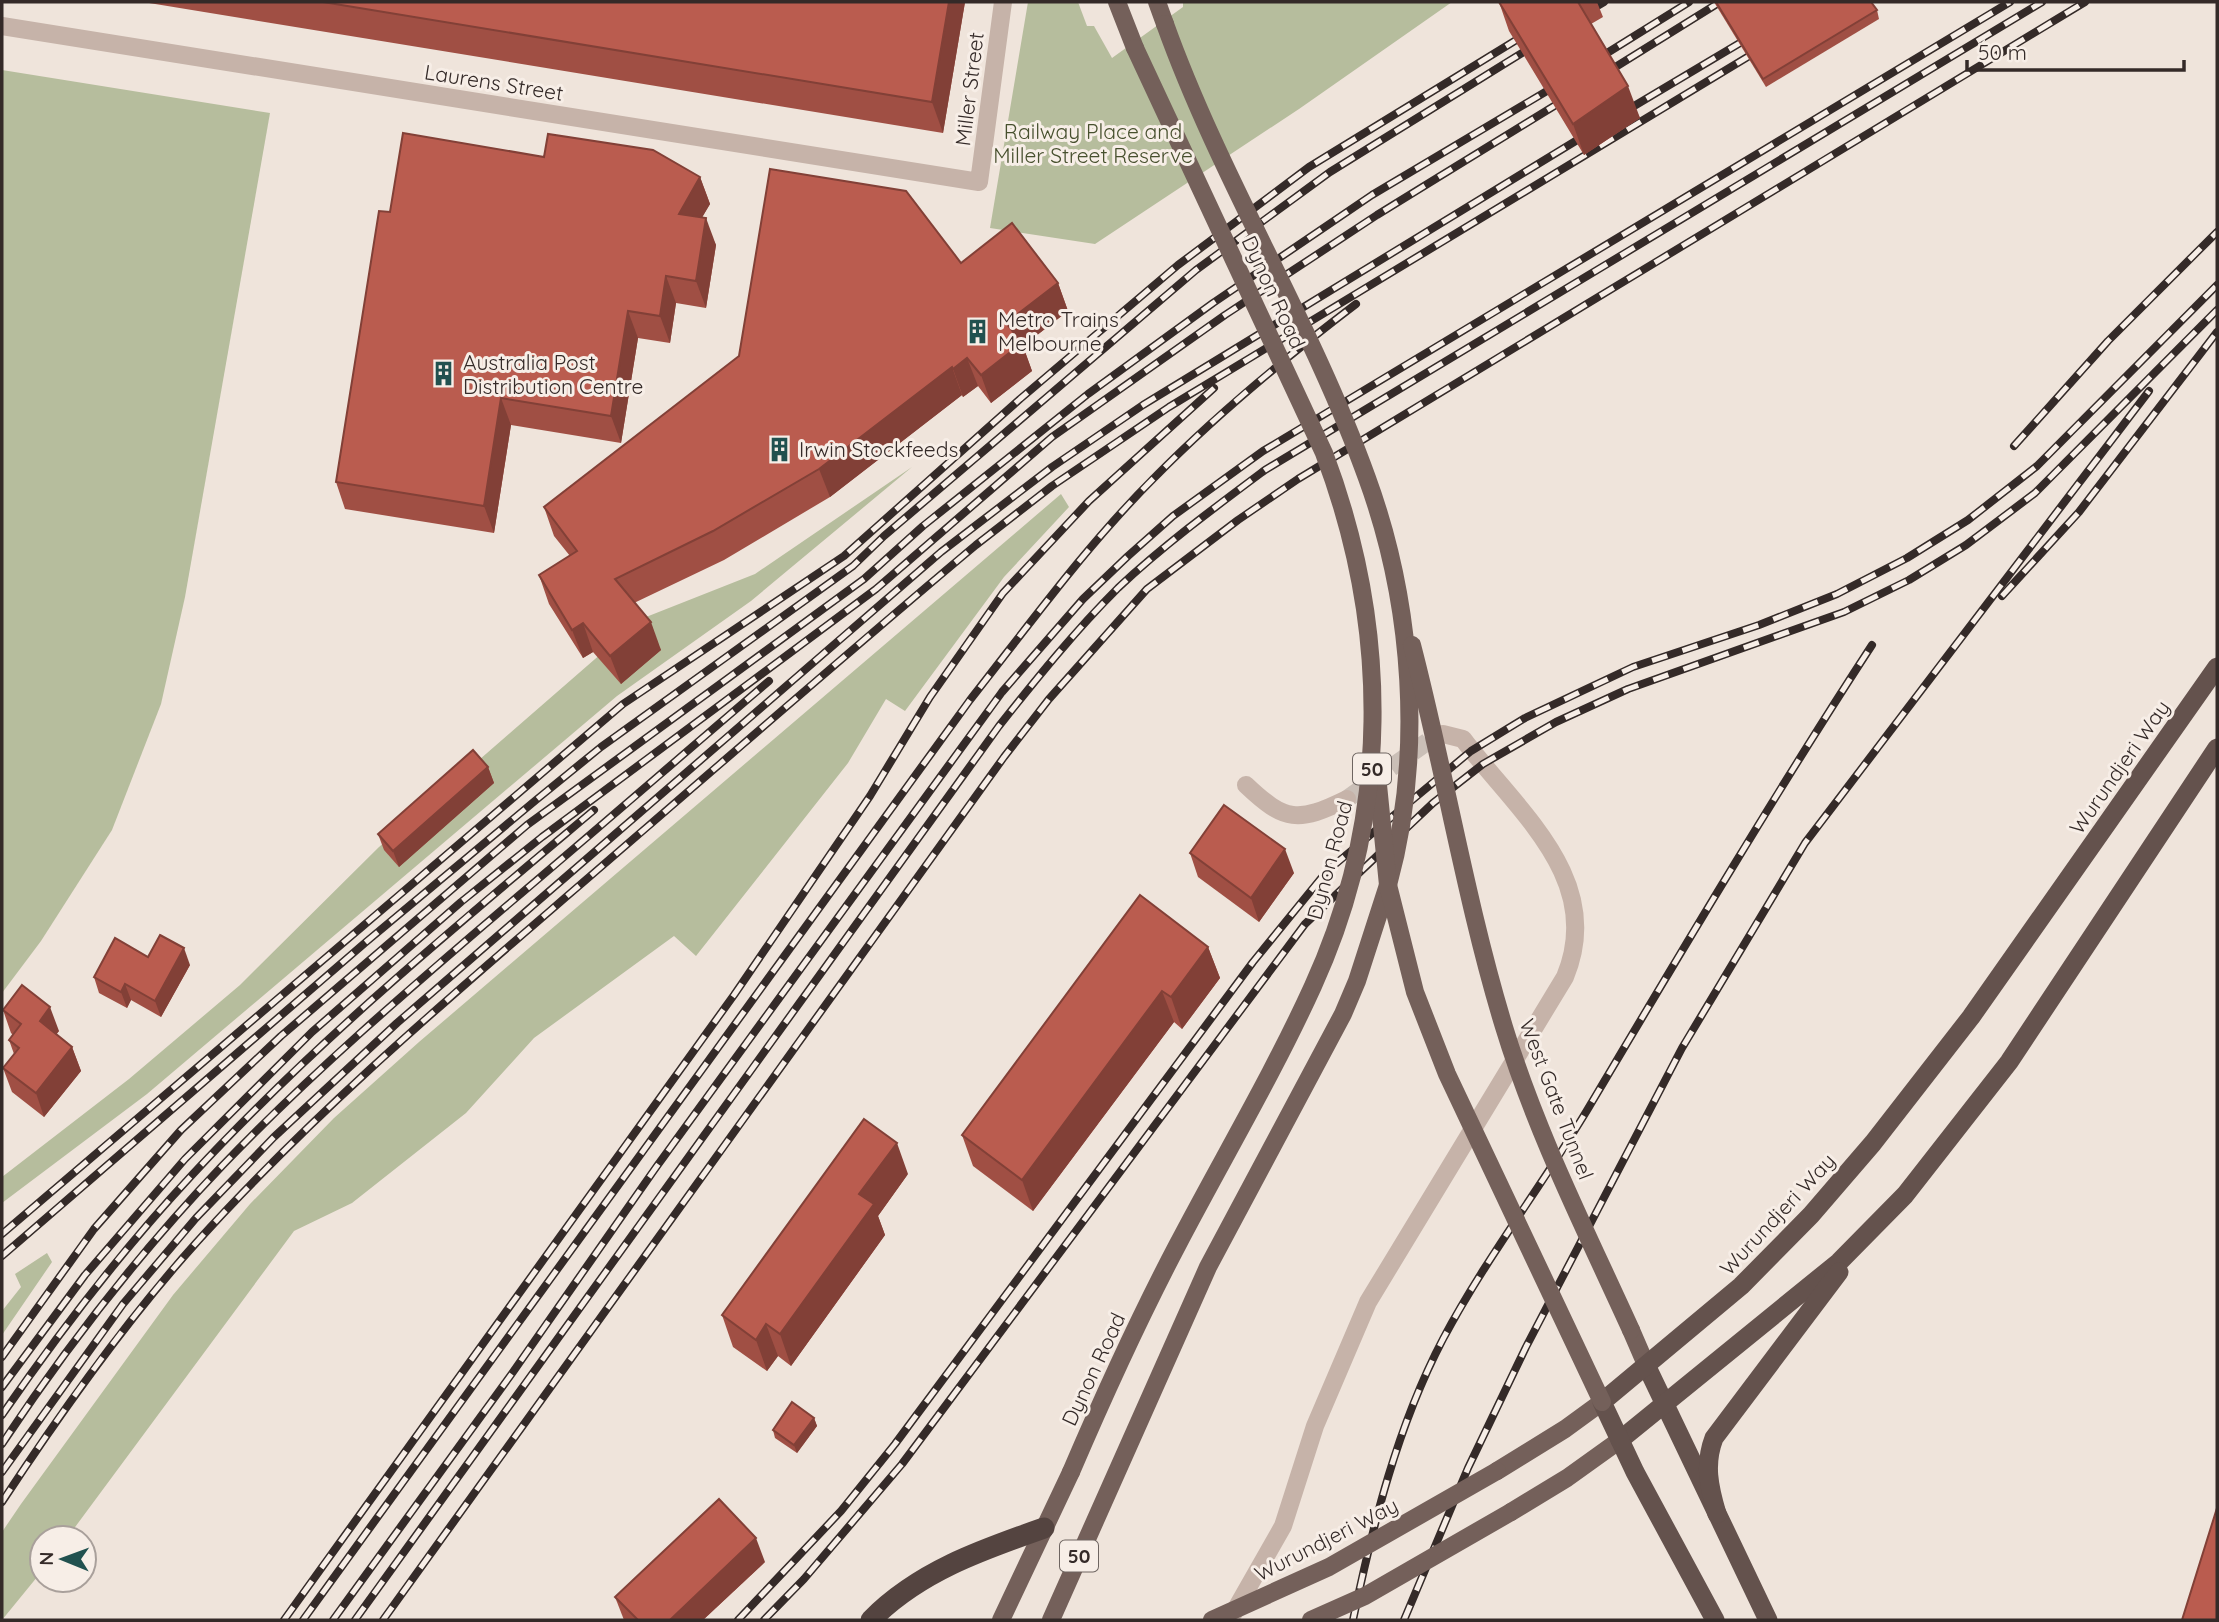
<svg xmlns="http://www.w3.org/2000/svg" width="2219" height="1622" font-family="Quicksand,sans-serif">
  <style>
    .green { fill: #b6bd9d }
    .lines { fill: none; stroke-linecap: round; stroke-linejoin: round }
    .minor-tunnel { stroke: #cabfb7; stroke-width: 18; stroke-dasharray: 18 9; stroke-linecap: butt }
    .minor { stroke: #c6b3a9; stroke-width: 18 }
    .primary { stroke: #74605a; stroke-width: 18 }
    .trunk { stroke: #64524d; stroke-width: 19 }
    .motorway { stroke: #544440; stroke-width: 21 }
    .rail-casing { stroke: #342a28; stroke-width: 8 }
    .rail { stroke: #f7eee7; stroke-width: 5; stroke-dasharray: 16; stroke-linecap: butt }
    .primary-bridge { stroke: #74605a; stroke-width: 18 }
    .wall { fill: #a04f44 }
    .shaded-wall { fill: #824037 }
    .building { fill: #ba5c4f; stroke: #824037; stroke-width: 2 }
    .labels { text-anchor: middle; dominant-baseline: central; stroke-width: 6; stroke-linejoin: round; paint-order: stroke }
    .shield { fill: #f7eee7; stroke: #6e6561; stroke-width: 2 }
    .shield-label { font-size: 19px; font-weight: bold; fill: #342a28 }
    .street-label { font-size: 21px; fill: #342a28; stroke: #f7eee7 }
    .park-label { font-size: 21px; fill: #47502e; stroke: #f7eee7 }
    .poi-label { font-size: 21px; fill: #342a28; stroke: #f7eee7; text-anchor: start }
  </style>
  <rect width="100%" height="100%" fill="#efe4db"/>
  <g class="green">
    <polygon points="1028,2 1078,2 1087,26 1094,26 1112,58 1183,7 1183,2 1452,2 1299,109 1095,244 990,228"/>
    <polygon points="2,70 270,113 185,597 161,704 112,830 41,941 2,993"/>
    <polygon points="912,467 751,601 617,696 147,1094 2,1203 2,1177 129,1079 240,985 379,847 641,619 755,574"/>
    <polygon points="1061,494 1069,507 1004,577 905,711 886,699 848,763 696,956 674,936 534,1038 466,1113 352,1203 294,1231 67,1538 42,1538 42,1571 2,1620 2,1532 21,1504 173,1295 250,1204 334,1118 419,1042"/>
    <polygon points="47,1253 52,1262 2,1335 2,1311 21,1287 15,1274"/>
  </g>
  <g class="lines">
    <polyline class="minor-tunnel" points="1347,799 1434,737 1443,734"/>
    <g class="minor">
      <polyline points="2,26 979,182 1003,2"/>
      <path d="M1246,785C1285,822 1298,823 1347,799"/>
      <path d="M1233,1614L1283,1526L1315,1426L1368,1302L1565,977C1606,879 1516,810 1463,739L1443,734"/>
    </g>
    <g class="primary">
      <polyline points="1117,2 1135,48"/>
      <polyline points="1157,2 1165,24"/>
      <polyline points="1631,1330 1647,1367"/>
      <polyline points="1497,1471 1565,1429 1602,1402"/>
      <polyline points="1511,1512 1567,1478 1620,1440"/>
      <polyline points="1001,1620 1071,1472"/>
      <polyline points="1051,1620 1208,1267 1343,1014 1357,981 1388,885"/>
    </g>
    <g class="trunk">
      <polyline points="1647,1367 1768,1620"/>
      <polyline points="1620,1440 1839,1262 1905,1195 2009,1062 2217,748"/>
      <path d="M1717,1514C1709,1487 1704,1464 1714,1438L1839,1272"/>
      <polyline points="1715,1620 1635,1472 1602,1402 1741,1286 1811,1215 1873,1143 1971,1017 2217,667"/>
    </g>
    <path class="motorway" d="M871,1620C918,1572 981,1550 1044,1528"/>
    <defs>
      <g id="rail">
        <polyline points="1582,15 1604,2"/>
        <polyline points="1591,63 1689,2"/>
        <polyline points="1601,76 1720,2"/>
        <polyline points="1619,115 1755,34"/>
        <polyline points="2014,446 2108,341 2217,232"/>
        <polyline points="2002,596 2079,512 2217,332"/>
        <polyline points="2,1234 623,704 844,556 1020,399 1178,265 1309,167 1531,31"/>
        <polyline points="2,1256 366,942 536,800 601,747 853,566 884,536 1196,270 1330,172 1538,43"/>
        <polyline points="2,1357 94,1229 181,1130 281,1036 527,825 864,579 923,526 1088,394 1213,303 1372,195 1562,82"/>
        <polyline points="2,1387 85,1275 185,1159 312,1032 461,902 542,837 876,589 1052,437 1225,315 1377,215 1572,95"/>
        <path d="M2,1415C60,1331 122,1250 192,1175C315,1042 456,926 594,810"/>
        <path d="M2,1444C67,1346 140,1252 222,1166C310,1074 407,991 504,908C593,833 681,756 769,681"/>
        <polyline points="2,1472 123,1304 196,1218 274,1137 397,1023 941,552 1052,467 1143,405 1592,131"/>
        <path d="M2,1502C61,1412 124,1323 196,1243C322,1103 468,982 610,859C732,754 853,648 976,545L1052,486L1169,407L1764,47"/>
        <polyline points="284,1620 734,995 870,796 930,697 1003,593 1089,501 1214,388"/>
        <path d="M303,1620L970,700C1029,625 1086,546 1154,478C1217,414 1285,358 1356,304"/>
        <polyline points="333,1620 513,1372 657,1166 1002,692 1083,599 1128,556 1173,516 1263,451 2010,2"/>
        <path d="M355,1620L999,726C1037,678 1075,631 1118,588C1164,545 1214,508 1265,470L2042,2"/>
        <polyline points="383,1620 1004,757 1049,699 1147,589 1238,520 1298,479 2085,2"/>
        <polyline points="738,1620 841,1511 895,1444 1253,962 1327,871 1471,751 1525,718 1633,667 1759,625 1837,594 1907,558 1968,520 2037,466 2217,285"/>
        <polyline points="764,1620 804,1579 902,1464 1305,924 1433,803 1483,764 1556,722 1628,689 1844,612 1909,580 1966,545 2035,493 2217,310"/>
        <path d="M1353,1620C1373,1524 1397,1427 1443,1339C1486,1258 1542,1186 1589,1107C1681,952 1773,797 1872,645"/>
        <polyline points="1404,1620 1468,1468 1526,1347 1682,1048 1805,843 2149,391"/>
      </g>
    </defs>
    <use href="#rail" class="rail-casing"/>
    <use href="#rail" class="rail"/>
    <g class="primary-bridge">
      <path d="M1165,24C1221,180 1311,322 1367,478C1413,604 1424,755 1388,885"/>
      <path d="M1412,645C1445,772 1466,902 1504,1027C1536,1132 1586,1231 1631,1330"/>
      <polyline points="1378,785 1388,885 1415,992 1447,1074 1602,1402"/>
      <path d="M1071,1472C1104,1395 1139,1318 1178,1244C1223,1158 1273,1074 1313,986C1391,815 1390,628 1324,453L1135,48"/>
      <polyline points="1212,1620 1329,1567 1497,1471"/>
      <polyline points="1311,1620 1365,1596 1511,1512"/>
    </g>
  </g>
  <g class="wall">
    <polygon points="143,2 965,2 943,133"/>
    <polygon points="1499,2 1597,2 1603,17 1591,24 1640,118 1584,155 1509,31"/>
    <polygon points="1714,2 1871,2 1877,10 1879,19 1766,87"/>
    <polygon points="544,157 700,177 710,204 702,217 716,245 706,308 676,303 670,343 638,338 621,443 511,425 494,533 345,509 336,482 390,212"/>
    <polygon points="961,263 1058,283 1068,311 1023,346 1032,371 991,403 978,386 963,397 962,395 830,497 724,560 634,603 661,650 621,684 593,652 583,658 549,604 539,575 570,556 554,536 544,507"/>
    <polygon points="488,767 494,783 399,867 384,850 378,834"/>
    <polygon points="1190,853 1294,873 1259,922 1198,877"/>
    <polygon points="1208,947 1220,978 1182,1029 1174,1022 1033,1211 973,1166 962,1135"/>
    <polygon points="148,957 190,965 161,1017 131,1000 127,1008 99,993 94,977"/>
    <polygon points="3,1010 59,1031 56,1034 72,1047 81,1071 44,1117 12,1092 3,1068 14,1054 9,1040 13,1035 11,1033"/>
    <polygon points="908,1174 878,1216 885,1235 791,1366 778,1356 767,1371 733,1347 722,1315"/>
    <polygon points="814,1418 817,1426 797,1453 775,1438 773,1430"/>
    <polygon points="765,1562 703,1620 624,1620 615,1597"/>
  </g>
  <g class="shaded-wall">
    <polygon points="949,2 965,2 943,133 932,102"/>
    <polygon points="1628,86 1640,118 1584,155 1573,124"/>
    <polygon points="700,177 710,204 689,240 679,214"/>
    <polygon points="706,218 716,245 706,308 696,281"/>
    <polygon points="666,276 676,303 670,343 660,316"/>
    <polygon points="1058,283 1068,311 1023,346 1032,371 991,403 981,375 1006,323"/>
    <polygon points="628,311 638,338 621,443 611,416"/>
    <polygon points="967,358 978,386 963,397 953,369"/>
    <polygon points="952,367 962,395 830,497 819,469"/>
    <polygon points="501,398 511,425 494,533 484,506"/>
    <polygon points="651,622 661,650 621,684 610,656"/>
    <polygon points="583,623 593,652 583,658 572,630"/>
    <polygon points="488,767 494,783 399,867 393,851"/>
    <polygon points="1285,849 1294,873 1259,922 1251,898"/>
    <polygon points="1208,947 1220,978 1182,1029 1171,997"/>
    <polygon points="184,948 190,965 161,1017 155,1001"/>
    <polygon points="125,984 131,1000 127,1008 121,992"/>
    <polygon points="1162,991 1174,1022 1033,1211 1022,1180"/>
    <polygon points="50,1007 59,1031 48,1045 40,1021"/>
    <polygon points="72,1047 81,1071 44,1117 36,1093"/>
    <polygon points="897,1143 908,1174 878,1216 885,1235 791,1366 780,1334 859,1194"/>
    <polygon points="766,1324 778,1356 767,1371 756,1340"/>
    <polygon points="814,1418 817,1426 797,1453 794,1445"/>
    <polygon points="756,1538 765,1562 703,1620 670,1620"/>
  </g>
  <g class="building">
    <polygon points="323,2 949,2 932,102"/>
    <polygon points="1499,2 1578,2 1628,86 1573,124"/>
    <polygon points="1716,2 1871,2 1877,10 1763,79"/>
    <polygon points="403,133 544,157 548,134 653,150 700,177 679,214 706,218 696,281 666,276 660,316 628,311 611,416 501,398 484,506 336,482 379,211 390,212"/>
    <polygon points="770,169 906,191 961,263 1012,223 1058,283 1006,323 1022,343 981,375 967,358 953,369 952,367 819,469 713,531 615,579 651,622 610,656 583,623 572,630 539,575 577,551 544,507 739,356"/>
    <polygon points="473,750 488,767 393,851 378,834"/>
    <polygon points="1224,805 1285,849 1251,898 1190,853"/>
    <polygon points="1140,895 1208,947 1171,997 1162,991 1022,1180 962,1135"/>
    <polygon points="160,935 184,948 155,1001 125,984 121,992 94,977 115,938 148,957"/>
    <polygon points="22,985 50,1007 40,1021 72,1047 36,1093 3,1068 19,1048 9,1040 21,1024 3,1010"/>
    <polygon points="864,1119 897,1143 859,1194 874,1204 780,1334 766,1324 756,1340 722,1315"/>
    <polygon points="792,1402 814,1418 794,1445 773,1430"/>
    <polygon points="719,1499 756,1538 670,1620 638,1620 615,1597"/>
    <polygon points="2217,1508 2217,1620 2182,1620"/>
  </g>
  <defs>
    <symbol id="building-bare" viewBox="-9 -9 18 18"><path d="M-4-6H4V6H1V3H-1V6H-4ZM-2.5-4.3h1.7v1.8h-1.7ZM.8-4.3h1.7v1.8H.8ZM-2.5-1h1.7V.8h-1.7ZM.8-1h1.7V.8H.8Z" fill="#21514f" stroke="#f7eee7" stroke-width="2.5" paint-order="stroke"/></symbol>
  </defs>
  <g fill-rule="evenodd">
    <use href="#building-bare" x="960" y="314" width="35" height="35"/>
    <use href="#building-bare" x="426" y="356" width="35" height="35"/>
    <use href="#building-bare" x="762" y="432" width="35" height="35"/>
  </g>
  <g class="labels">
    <g class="shield">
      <rect x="1353" y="753.5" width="38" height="31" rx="5"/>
      <rect x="1060" y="1540.5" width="38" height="31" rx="5"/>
    </g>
    <g class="shield-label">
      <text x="1372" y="769">50</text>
      <text x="1079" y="1556">50</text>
    </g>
    <g class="street-label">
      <text transform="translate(494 82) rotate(9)">Laurens Street</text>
      <text transform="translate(969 89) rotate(-83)">Miller Street</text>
      <text transform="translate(1274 292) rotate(65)">Dynon Road</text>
      <text transform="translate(2119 767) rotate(-55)">Wurundjeri Way</text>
      <text transform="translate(1329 860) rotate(-75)">Dynon Road</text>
      <text transform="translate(1557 1099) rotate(69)">West Gate Tunnel</text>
      <text transform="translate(1777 1214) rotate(-47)">Wurundjeri Way</text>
      <text transform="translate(1093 1369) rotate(-65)">Dynon Road</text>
      <text transform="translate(1326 1539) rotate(-27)">Wurundjeri Way</text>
    </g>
    <g class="park-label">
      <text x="1093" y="131">Railway Place and<tspan x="1093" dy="24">Miller Street Reserve</tspan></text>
    </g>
    <g class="poi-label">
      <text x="998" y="319">Metro Trains<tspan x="998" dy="24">Melbourne</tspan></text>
      <text x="463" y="362">Australia Post<tspan x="463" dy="24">Distribution Centre</tspan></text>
      <text x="799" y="449">Irwin Stockfeeds</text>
    </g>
  </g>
  <rect width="2219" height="1622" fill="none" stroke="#342a28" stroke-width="7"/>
  <g transform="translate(63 1559) rotate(271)"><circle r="33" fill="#f7eee7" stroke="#a9a09b" stroke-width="2"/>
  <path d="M0-5L12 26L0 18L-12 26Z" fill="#21514f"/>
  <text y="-10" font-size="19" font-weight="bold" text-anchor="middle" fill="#342a28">N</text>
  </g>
  <path d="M1967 60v10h217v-10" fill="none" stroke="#342a28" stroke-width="3.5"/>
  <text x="1978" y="60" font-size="21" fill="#342a28" stroke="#f7eee7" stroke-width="5" paint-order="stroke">50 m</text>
</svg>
